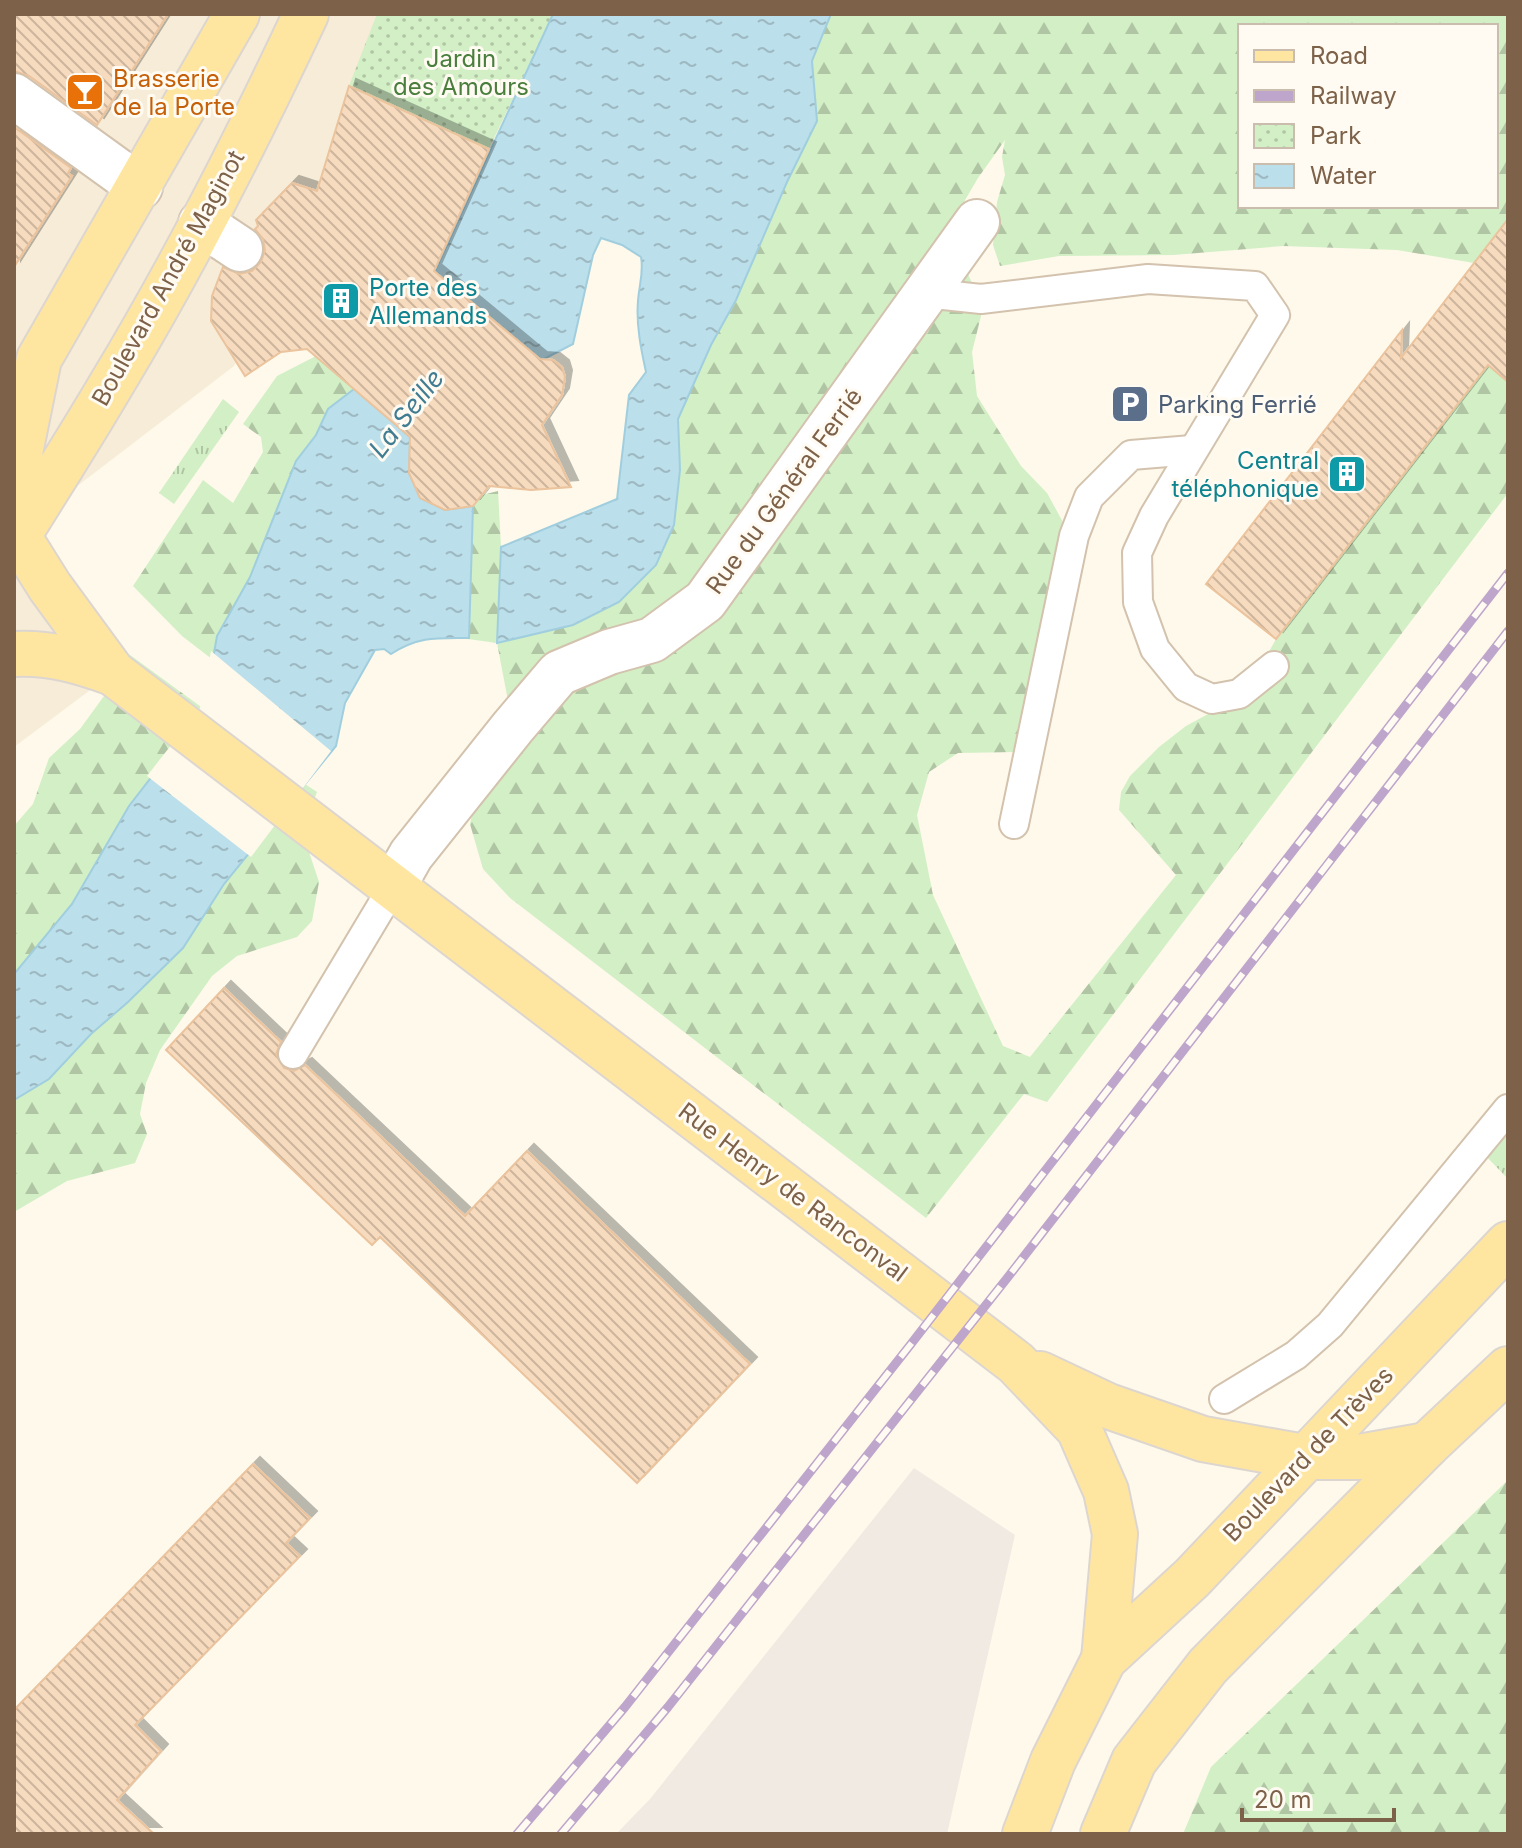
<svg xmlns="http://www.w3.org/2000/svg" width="1522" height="1848" font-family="Inter,sans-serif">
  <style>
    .residential { fill: #f7ecd7 }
    .industrial { fill: #f0eae3 }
    .grass { fill: url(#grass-tufts) }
    .forest { fill: url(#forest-firs); fill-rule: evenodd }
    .park { fill: url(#park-dots) }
    .water { fill: url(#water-ripples); stroke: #a0cede; stroke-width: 2 }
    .pier { fill: #fef9ea }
    .building { fill: url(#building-back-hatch); stroke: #ebc39d; stroke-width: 2; filter: url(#shadow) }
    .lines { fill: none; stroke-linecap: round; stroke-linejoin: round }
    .lane-casing { stroke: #d3c2ad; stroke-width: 32 }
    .street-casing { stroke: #d3c2ad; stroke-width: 48 }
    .primary-casing { stroke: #ddd6d0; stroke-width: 48 }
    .lane { stroke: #fff; stroke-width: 28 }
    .street { stroke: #fff; stroke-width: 44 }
    .primary { stroke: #ffe6a0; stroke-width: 44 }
    .rail-casing { stroke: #bea5cb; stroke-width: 9 }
    .rail { stroke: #fffbf2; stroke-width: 6; stroke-dasharray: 18; stroke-linecap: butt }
    .labels { text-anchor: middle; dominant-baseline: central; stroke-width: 6; stroke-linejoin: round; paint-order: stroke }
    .park-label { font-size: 24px; fill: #497e3d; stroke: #fffbf2 }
    .food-label { font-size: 24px; fill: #c56008; stroke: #fffbf2; text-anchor: start }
    .street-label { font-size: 24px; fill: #7d6149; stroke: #fffbf2 }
    .culture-label { font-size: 24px; fill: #0d838f; stroke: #fffbf2; text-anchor: start }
    .service-label { font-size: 24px; fill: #4e5e75; stroke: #fffbf2; text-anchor: start }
    .water-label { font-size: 26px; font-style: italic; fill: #407c92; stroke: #fffbf2 }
  </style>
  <defs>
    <pattern id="grass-tufts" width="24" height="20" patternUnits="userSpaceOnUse" patternTransform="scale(2)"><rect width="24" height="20" fill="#d2efc6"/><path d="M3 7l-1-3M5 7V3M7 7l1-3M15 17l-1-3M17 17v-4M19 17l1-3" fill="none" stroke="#b0c5a3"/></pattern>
    <pattern id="forest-firs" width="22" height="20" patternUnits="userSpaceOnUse" patternTransform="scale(2)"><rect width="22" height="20" fill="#d2efc6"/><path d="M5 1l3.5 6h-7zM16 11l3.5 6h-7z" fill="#b0c5a3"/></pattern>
    <pattern id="park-dots" width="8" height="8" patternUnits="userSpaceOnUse" patternTransform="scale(2)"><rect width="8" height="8" fill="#d2efc6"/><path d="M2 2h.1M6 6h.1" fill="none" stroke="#b0c5a3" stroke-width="1.8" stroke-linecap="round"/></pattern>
    <pattern id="water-ripples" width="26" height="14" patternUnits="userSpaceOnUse" patternTransform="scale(2)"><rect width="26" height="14" fill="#bbdfeb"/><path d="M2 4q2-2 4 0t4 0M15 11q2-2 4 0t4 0" fill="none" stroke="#9db8c0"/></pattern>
    <pattern id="building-back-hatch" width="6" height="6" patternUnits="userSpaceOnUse" patternTransform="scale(2)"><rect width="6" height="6" fill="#f7dbbf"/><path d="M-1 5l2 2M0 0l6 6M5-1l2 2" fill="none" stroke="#cdb59d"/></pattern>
    <filter id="shadow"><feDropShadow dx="7" dy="-7" stdDeviation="0" flood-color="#0004"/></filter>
  </defs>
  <rect width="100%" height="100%" fill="#fef9ea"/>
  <polygon class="residential" points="14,14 405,14 234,366 29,523 113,673 14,747"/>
  <polygon class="industrial" points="914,1468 1015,1535 947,1834 616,1834 650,1799"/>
  <g class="grass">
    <polygon points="223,399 239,412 174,504 159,493"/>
    <polygon points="1508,1122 1508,1179 1483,1153"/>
  </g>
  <g class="forest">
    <path d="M831,14H1508V219L1474,263L1397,250L1283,246L1173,255L1059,256L1000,266L993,245L997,202L1005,175L1002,157L1005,140L978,178L948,229L983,308L972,352L977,396L1021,466L1047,493L1064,524L1059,565L1016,752L958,753L929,772L917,815L933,895L1003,1046L1030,1057L1176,875L1119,810L1121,792L1130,776L1159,747L1186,726L1210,713L1253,680L1276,639L1488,365L1501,376L1508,367V493L1047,1102L1024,1094L926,1218L510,898L483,869L470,824L483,765L513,727L497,643C458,637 425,632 391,654L384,649L375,650L345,703L336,746L331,751L182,636L133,586L203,480L233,503L263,452L261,437L243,424L277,376L316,356L410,437L409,473L420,498L445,510L460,509L473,506L482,495L498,491L501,547L498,643L573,625L674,525L680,470L678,419L711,345L736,300L787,182L817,121L812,61ZM1240,26H1496V206H1240Z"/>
    <polygon points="130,655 204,709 129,806 72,904 14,974 14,826 33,804 49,758 80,729 123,670"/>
    <polygon points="305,784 317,792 307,817 305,840 319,882 312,921 297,937 237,956 212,976 160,1050 146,1083 140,1114 147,1134 135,1163 67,1181 14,1212 14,1100 49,1079 91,1034 128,1002 183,948 224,884"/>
    <polygon points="1508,1480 1508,1834 1183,1834 1211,1767"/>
  </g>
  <polygon class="park" points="377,14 553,14 489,149 349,86"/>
  <g class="water">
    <path d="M553,14H831L812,61L817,121L787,182L736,300L711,345L678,419L680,470L674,525L656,565L619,602L573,625L497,643L501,547L617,499L629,395L646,372C641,349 636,325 638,301C639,285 644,273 641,257L622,245L601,238L593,255L573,344L542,360L435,271Z"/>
    <path d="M354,389L410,437L409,473L420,498L445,510L473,506L469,638C437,638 419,636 391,654L384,649L375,650L345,703L336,746L224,884L183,948L128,1002L91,1034L49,1079L14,1100V974L72,904L129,806L204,709L217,636L250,577L296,461L316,435L328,409Z"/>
  </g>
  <polygon class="pier" points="211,651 331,751 251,857 147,776 200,708"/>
  <g class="building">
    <polygon points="14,14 168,14 97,125 29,76 14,71"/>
    <polygon points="349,86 489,149 434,271 540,359 553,360 562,367 565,377 562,395 542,425 571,487 531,490 489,486 473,506 445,510 420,498 409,473 410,437 307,349 281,352 245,376 211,321 212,296 223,267 239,274 252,271 261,262 265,250 263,239 255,229 258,226 256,220 292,183 317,191"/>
    <polygon points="14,127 71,168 68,173 72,176 14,267"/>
    <polygon points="1508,219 1508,382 1488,365 1276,639 1206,584 1402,330 1401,358"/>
    <polygon points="224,988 281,1042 276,1054 284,1068 294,1071 305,1065 465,1216 527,1151 750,1364 637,1483 380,1237 372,1245 166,1050"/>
    <polygon points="253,1464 310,1518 286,1543 300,1556 135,1725 161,1751 117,1800 154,1834 14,1834 14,1710"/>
  </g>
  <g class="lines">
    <defs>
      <g id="lane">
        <polyline points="925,293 981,299 1148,279 1255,286 1275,315 1154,516 1137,553 1138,602 1155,649 1186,687 1212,699 1239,694 1274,666"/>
        <polyline points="1014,824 1074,536 1089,497 1131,455 1192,450"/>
        <polyline points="293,1054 393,887"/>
        <polyline points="1224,1399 1296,1355 1330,1325 1508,1109"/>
      </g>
      <g id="street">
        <polyline points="14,96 140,187"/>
        <polyline points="201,223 240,249"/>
        <polyline points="393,887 411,855 513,727 559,673 609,652 652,640 705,601 977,222"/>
      </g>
      <g id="primary">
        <polyline points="237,14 39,359 21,448 15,492 18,536 50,587 113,673 1016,1363 1079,1429 1106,1491 1115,1534 1104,1659"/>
        <path d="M14,538L18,536C49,486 81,436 111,385C183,266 247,140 306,14"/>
        <path d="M14,654C49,652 80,661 113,673"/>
        <polyline points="1040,1374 1108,1406 1203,1439 1304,1457 1359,1457 1427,1445"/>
        <polyline points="1025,1834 1053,1761 1104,1659 1192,1578 1508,1244"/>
        <polyline points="1103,1834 1134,1761 1208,1666 1427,1445 1508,1369"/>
      </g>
    </defs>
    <use href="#lane" class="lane-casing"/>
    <use href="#street" class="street-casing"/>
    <use href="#primary" class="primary-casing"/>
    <use href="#lane" class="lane"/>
    <use href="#street" class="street"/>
    <use href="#primary" class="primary"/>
    <defs>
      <g id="rail">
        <polyline points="517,1834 625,1707 911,1344 1508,573"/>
        <polyline points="561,1834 668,1707 1008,1277 1508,631"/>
      </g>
    </defs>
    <use href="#rail" class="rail-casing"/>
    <use href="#rail" class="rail"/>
  </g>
  <defs>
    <symbol id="bar-square" viewBox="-11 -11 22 22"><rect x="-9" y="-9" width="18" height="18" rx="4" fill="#e8710a" stroke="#fffbf2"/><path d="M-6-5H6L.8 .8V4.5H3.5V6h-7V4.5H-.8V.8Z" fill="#fff"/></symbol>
    <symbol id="building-square" viewBox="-11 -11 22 22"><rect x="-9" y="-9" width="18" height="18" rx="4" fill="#0f9aa8" stroke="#fffbf2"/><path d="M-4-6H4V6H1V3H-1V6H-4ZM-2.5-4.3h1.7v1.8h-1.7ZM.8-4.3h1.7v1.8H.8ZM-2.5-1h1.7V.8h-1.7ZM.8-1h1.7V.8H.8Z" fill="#fff"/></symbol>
    <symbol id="parking-square" viewBox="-11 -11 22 22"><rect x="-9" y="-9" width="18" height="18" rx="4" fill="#5c6f8a" stroke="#fffbf2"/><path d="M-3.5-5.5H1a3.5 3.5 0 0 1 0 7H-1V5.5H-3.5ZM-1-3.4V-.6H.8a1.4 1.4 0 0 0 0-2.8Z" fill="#fff"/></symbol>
  </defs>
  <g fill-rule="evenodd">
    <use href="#bar-square" x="63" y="70" width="44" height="44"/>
    <use href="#building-square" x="319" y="279" width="44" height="44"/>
    <use href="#parking-square" x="1108" y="382" width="44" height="44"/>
    <use href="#building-square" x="1325" y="452" width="44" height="44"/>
  </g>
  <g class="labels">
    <g class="park-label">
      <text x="461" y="58">Jardin<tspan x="461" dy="28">des Amours</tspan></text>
    </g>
    <g class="food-label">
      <text x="113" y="78">Brasserie<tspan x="113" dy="28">de la Porte</tspan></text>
    </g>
    <g class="street-label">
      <text transform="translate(168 278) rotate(-61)">Boulevard André Maginot</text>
      <text transform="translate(784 491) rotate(-54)">Rue du Général Ferrié</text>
      <text transform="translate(793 1192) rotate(37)">Rue Henry de Ranconval</text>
      <text transform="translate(1308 1454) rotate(-46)">Boulevard de Trèves</text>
    </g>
    <g class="culture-label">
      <text x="369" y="287">Porte des<tspan x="369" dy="28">Allemands</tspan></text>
      <text x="1319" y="460" text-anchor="end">Central<tspan x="1319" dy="28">téléphonique</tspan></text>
    </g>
    <g class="service-label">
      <text x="1158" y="404">Parking Ferrié</text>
    </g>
    <g class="water-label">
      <text transform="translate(406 413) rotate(-52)">La Seille</text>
    </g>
  </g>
  <rect width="1522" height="1848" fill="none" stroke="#7d6149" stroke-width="32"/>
  <rect x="1238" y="24" width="260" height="184" fill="#fffbf2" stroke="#cbbdae" stroke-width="2"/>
  <rect x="1254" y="50" width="40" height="12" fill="#ffe6a0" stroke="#cbbdae" stroke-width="2"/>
  <text x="1310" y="64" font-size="24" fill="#7d6149">Road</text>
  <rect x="1254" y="90" width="40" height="12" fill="#bea5cb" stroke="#cbbdae" stroke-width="2"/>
  <text x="1310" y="104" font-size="24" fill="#7d6149">Railway</text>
  <rect x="1254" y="124" width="40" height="24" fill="url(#park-dots)" stroke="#cbbdae" stroke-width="2"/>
  <text x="1310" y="144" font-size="24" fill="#7d6149">Park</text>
  <rect x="1254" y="164" width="40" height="24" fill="url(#water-ripples)" stroke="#cbbdae" stroke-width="2"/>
  <text x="1310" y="184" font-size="24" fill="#7d6149">Water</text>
  <path d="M1242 1808v12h152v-12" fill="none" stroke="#7d6149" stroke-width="4"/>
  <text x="1254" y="1808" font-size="24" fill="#7d6149" stroke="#fffbf2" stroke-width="6" paint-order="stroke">20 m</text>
</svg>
